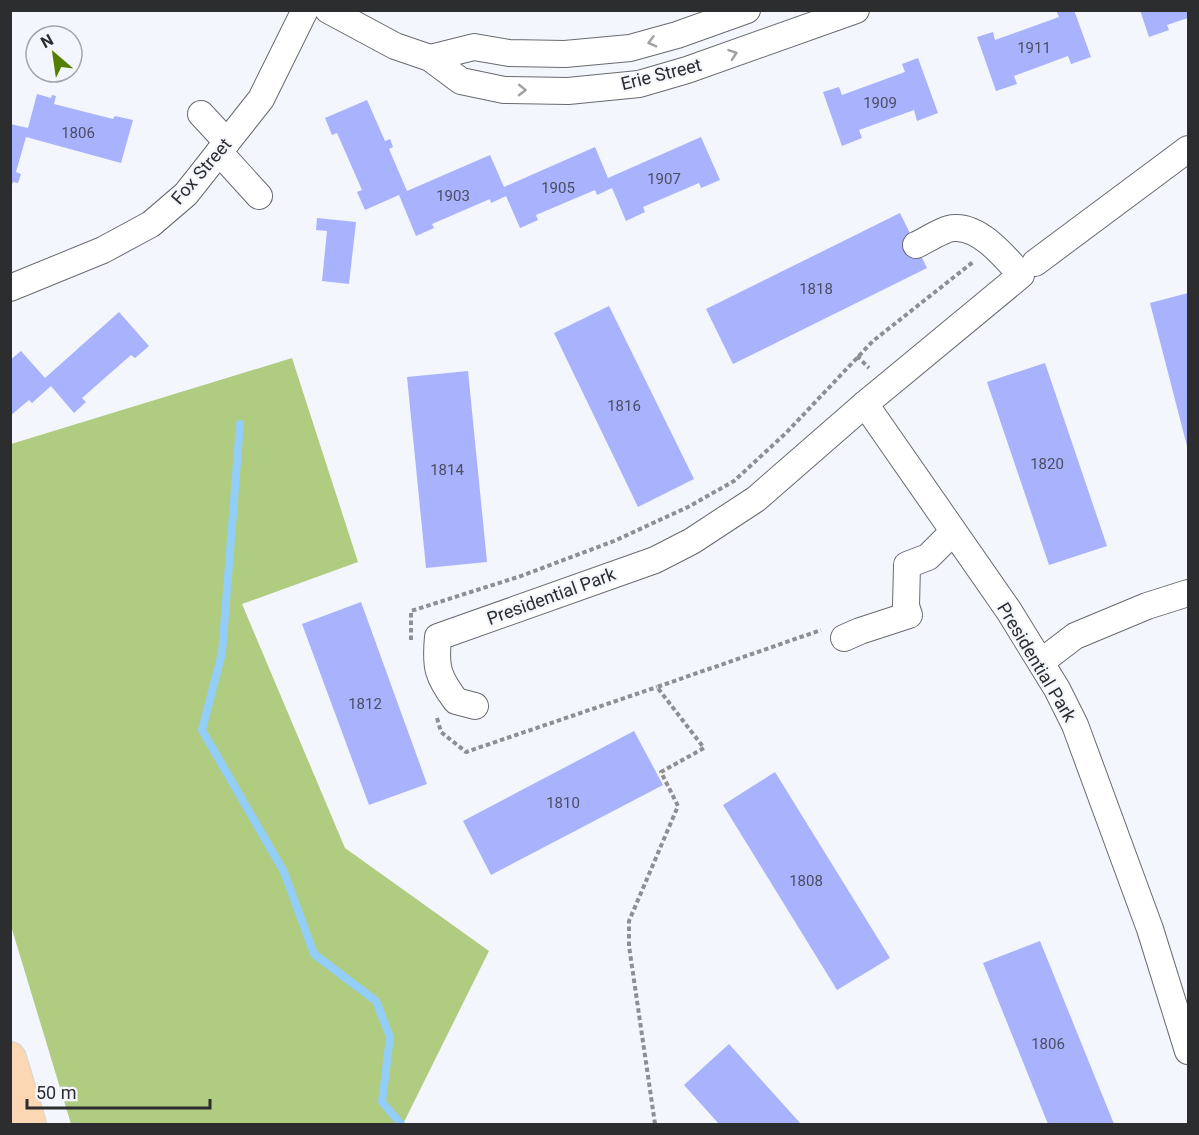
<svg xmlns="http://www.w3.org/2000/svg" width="1199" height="1135" font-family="Roboto,sans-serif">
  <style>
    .forest { fill: #afcc80 }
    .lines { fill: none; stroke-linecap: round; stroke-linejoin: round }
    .stream { stroke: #93cef8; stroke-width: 8 }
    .building { fill: #a8b2fd }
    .minor-casing { stroke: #696a70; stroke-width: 28 }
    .major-casing { stroke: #d5d5d5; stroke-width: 34 }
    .path { stroke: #8d8f93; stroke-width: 4; stroke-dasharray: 4.5 3; stroke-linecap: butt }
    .minor { stroke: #fff; stroke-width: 26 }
    .major { stroke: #fbd7b3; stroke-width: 32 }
    .oneway { stroke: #a0a0a1 }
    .labels { text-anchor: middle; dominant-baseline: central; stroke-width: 4.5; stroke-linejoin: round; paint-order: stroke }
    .number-label { font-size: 15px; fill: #4b4e62 }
    .street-label { font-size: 18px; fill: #2c2d2f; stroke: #f4f6fd }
  </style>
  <rect width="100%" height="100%" fill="#f4f6fd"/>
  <polygon class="forest" points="292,358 358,562 242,604 345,848 489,951 403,1124 71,1124 11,926 11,444"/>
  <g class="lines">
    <polyline class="stream" points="240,424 222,653 202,730 284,872 314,954 376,1001 390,1037 382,1102 401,1124"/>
  </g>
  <g class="building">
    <polygon points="1056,10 1074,10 1091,57 1071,64 1068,56 1014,76 1017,84 996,91 977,37 993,32 995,40 1059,17"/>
    <polygon points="1140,10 1188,10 1188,18 1167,25 1169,30 1149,37"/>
    <polygon points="918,58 938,113 917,121 914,110 859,130 862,138 842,146 823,92 839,87 842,95 905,72 902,64"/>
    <polygon points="37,94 51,98 52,95 56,96 54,104 113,119 115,116 133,120 121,163 26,137 16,172 21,174 18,183 13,182 10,190 10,124 28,128"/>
    <polygon points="367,100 385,141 390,139 393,147 389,149 407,191 490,155 504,187 595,147 608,178 701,137 720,180 701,188 699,183 643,207 645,212 626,221 612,188 597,195 595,190 536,215 538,220 520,228 506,196 491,203 490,199 432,224 434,228 416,236 399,195 365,210 357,192 362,190 337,133 332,135 325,118"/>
    <polygon points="900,213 927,268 733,364 706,309"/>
    <polygon points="317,218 356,222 349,284 322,281 327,231 316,230"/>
    <polygon points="1188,293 1188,450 1150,303"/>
    <polygon points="609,306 694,479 638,507 554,333"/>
    <polygon points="119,312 149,346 135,358 131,355 82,398 86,402 74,413 51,386 32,403 29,400 10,416 10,360 21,351 45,378"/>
    <polygon points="1045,363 1107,546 1049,565 987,382"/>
    <polygon points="468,371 487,562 426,568 407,377"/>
    <polygon points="361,602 427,784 369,805 302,624"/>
    <polygon points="634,731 663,785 491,875 463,821"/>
    <polygon points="775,772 890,958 837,990 723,805"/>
    <polygon points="1040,941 1114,1124 1048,1124 983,963"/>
    <polygon points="729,1044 801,1124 719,1124 684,1085"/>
  </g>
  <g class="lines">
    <defs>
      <g id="minor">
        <polyline points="328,10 395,46 430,58 461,81 504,90 568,91 639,84 687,70 856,10"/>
        <polyline points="430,58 474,47 509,53 565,54 630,48 677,35 747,10"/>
        <polyline points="201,114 227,142"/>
        <polyline points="219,152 259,196"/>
        <polyline points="1035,263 1188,149"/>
        <polyline points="10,288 103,250 151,224 186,194 261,99 305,10"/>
        <polyline points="865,404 1009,611 1057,689 1075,725 1150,929 1188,1051"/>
        <polyline points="844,638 860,631 909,615 906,606 907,565 928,557 953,532"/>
        <polyline points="1041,662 1075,636 1147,606 1188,593"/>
        <path d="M475,706L456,701C438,677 435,668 438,637L655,560L692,541L756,499L865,404L1021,275C1005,257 980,226 954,228C945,228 925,241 916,245"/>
      </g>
      <polyline id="major" points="10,1058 30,1124"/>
    </defs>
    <use href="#minor" class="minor-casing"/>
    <use href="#major" class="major-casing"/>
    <g class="path">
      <polyline points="857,356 869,368"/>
      <polyline points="411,640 411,611 521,576 614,541 688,507 734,481 786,433 873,341 973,262"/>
      <polyline points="437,718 441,732 466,752 657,687"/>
      <polyline points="655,1124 629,946 629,921 678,806 661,772 704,748 657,687 821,630"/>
    </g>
    <use href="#minor" class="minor"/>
    <use href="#major" class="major"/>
  </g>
  <defs><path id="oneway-chevron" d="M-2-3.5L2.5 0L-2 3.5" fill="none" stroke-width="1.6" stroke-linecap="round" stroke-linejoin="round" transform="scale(1.5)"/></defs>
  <g class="oneway">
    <use href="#oneway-chevron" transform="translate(652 42) rotate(165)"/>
    <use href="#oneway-chevron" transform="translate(733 54) rotate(-19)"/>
    <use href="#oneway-chevron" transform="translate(522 90) rotate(1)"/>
  </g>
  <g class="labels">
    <g class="number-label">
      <text x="1034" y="48">1911</text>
      <text x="880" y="103">1909</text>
      <text x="78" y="133">1806</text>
      <text x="664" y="179">1907</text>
      <text x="558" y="188">1905</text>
      <text x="453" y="196">1903</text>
      <text x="816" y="289">1818</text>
      <text x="624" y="406">1816</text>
      <text x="1047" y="464">1820</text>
      <text x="447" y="470">1814</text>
      <text x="365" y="704">1812</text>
      <text x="563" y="803">1810</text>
      <text x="806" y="881">1808</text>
      <text x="1048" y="1044">1806</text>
    </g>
    <g class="street-label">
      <text transform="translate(661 74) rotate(-14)">Erie Street</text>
      <text transform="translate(201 171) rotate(-49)">Fox Street</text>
      <text transform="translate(551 596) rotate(-20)">Presidential Park</text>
      <text transform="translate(1037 662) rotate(59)">Presidential Park</text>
    </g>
  </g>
  <rect width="1199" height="1135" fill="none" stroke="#2c2d2f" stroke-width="24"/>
  <g transform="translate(54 54) rotate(331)"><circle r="28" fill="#f4f6fd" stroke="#a4a6ab" stroke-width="1.5"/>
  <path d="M0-4.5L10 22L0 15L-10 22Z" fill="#557f02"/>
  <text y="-9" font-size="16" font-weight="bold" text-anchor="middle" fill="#2c2d2f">N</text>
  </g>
  <path d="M27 1099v9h183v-9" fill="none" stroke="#2c2d2f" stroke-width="3"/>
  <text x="36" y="1099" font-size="18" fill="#2c2d2f" stroke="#f4f6fd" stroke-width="4.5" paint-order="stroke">50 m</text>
</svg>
